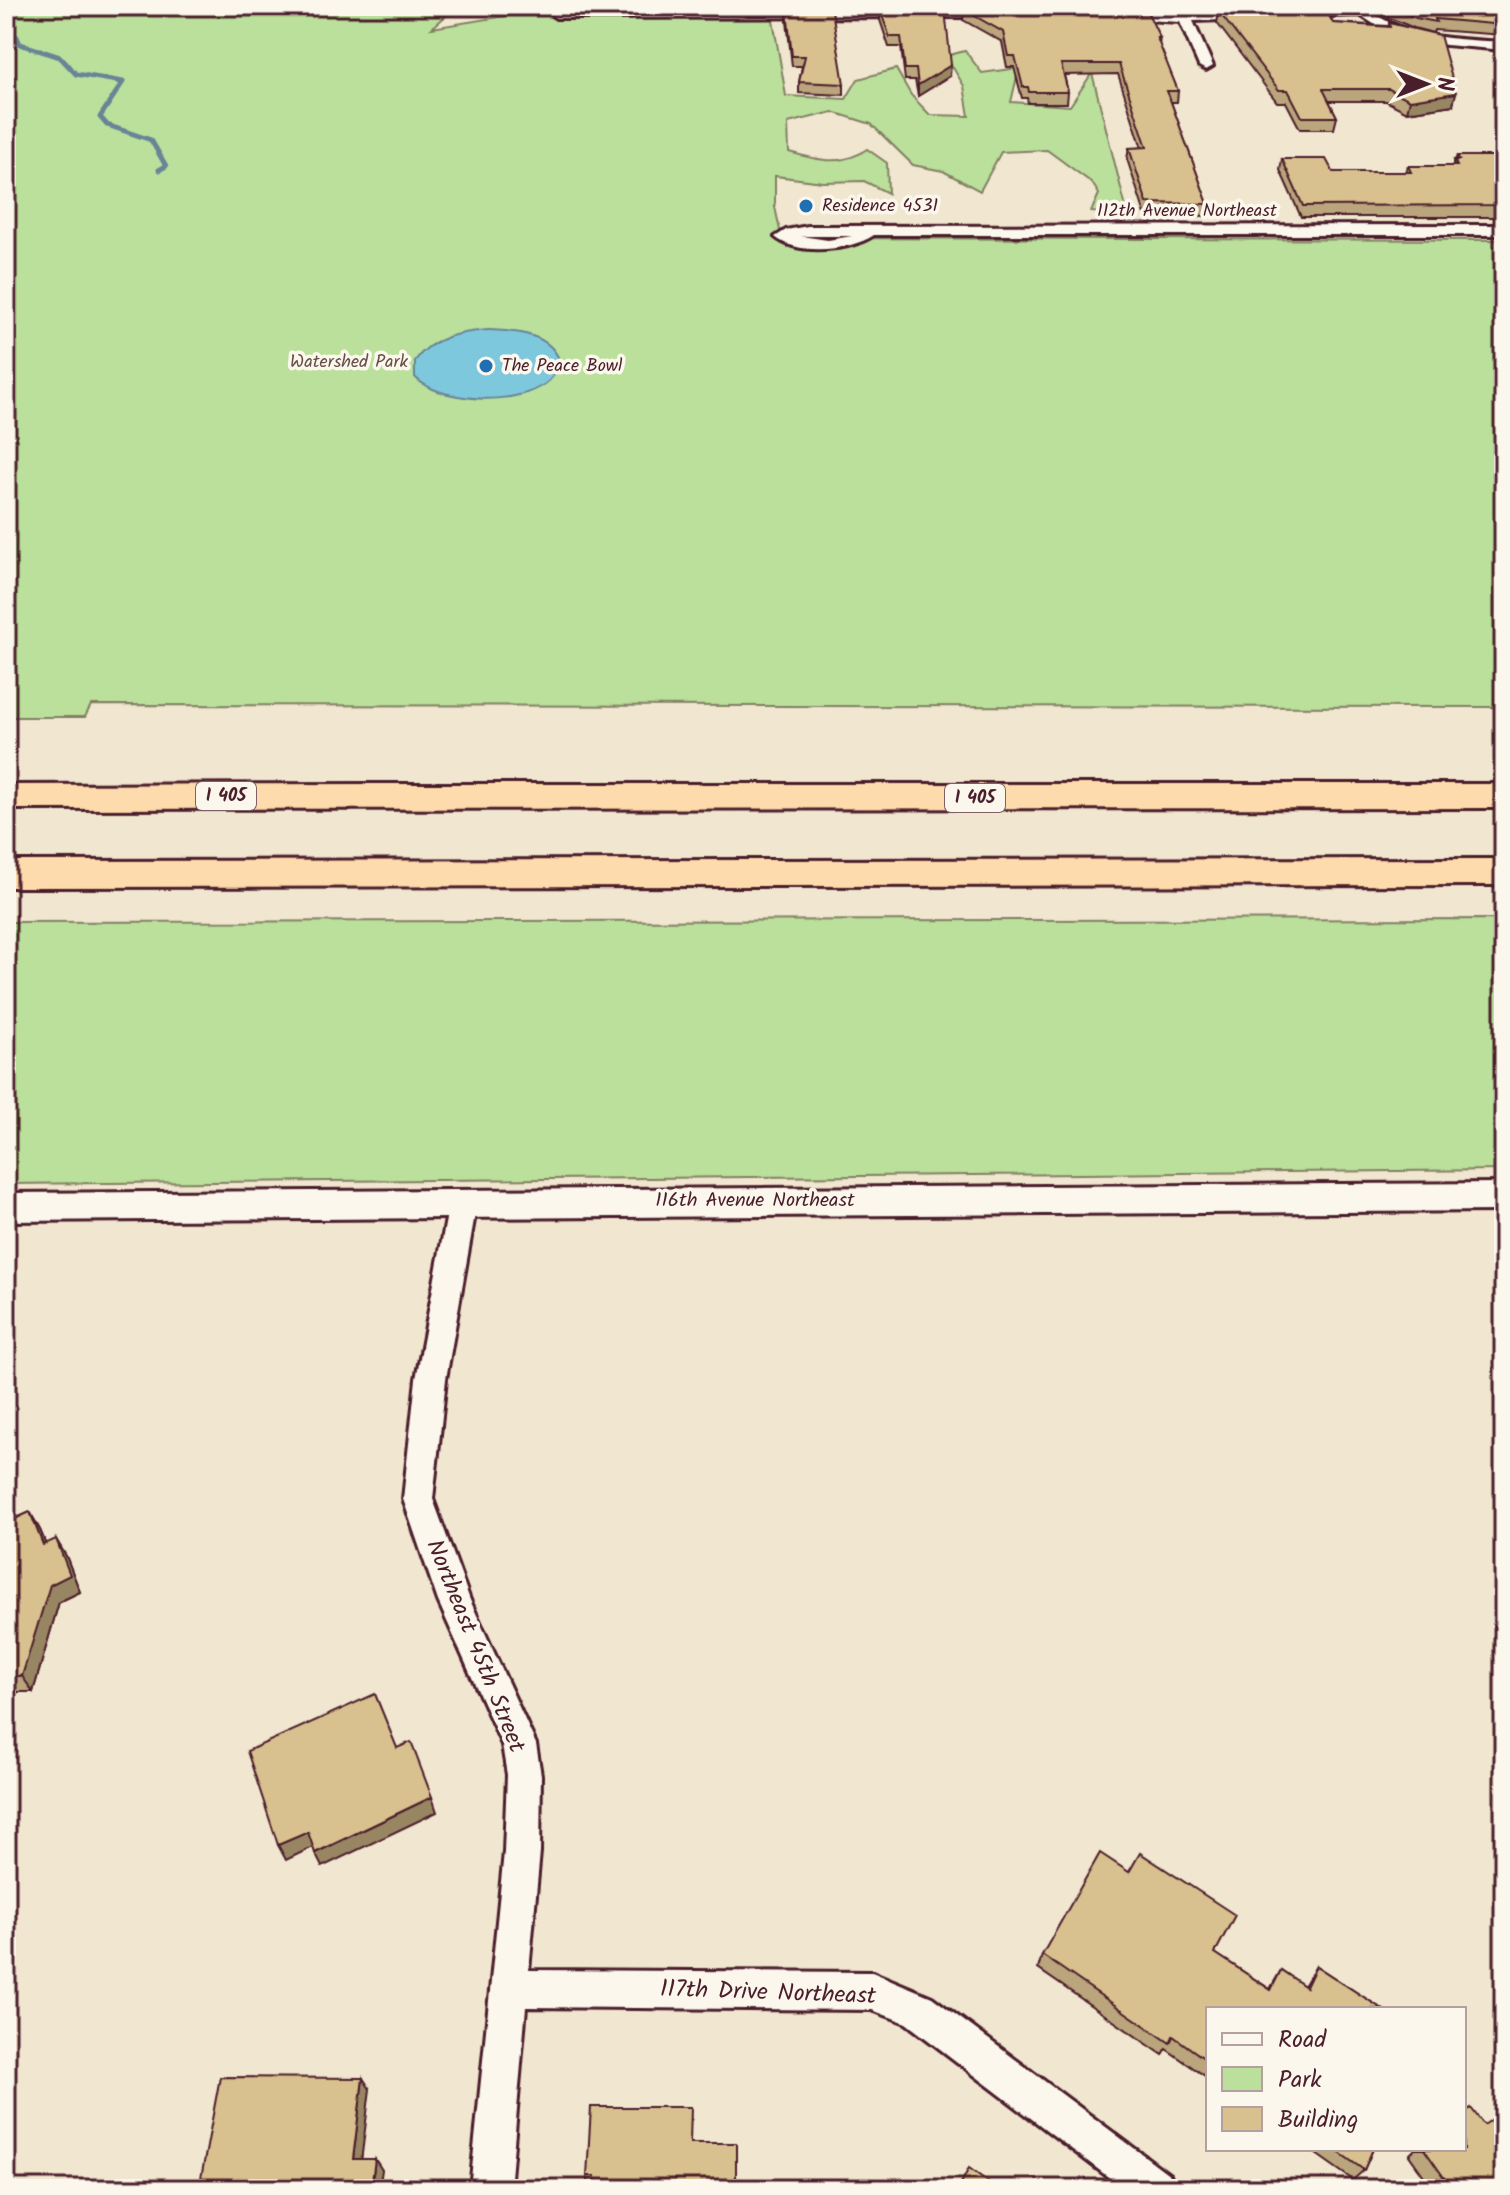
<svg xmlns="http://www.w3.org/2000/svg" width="1510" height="2195" font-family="Kalam,sans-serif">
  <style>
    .green { fill: #bae09b; stroke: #828063; stroke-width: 2 }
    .water { fill: #7ec8de; stroke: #698496; stroke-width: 2 }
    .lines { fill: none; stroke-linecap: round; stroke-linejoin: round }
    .stream { stroke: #698496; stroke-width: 5 }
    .minor-casing { stroke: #4a1f2b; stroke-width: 6 }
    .tertiary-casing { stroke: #4a1f2b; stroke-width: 6 }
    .motorway-casing { stroke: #4a1f2b; stroke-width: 6 }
    .minor { fill: #fbf7ec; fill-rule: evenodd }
    .tertiary { fill: #fbf7ec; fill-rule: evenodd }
    .motorway { fill: #fddbac; fill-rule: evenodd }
    .wall { fill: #bba57b; stroke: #4a1f2b; stroke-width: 2 }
    .shaded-wall { fill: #988664; stroke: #4a1f2b; stroke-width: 2 }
    .building { fill: #d9c08f; stroke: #4a1f2b; stroke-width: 2 }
    .poi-dot { fill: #1f6fb2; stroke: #fbf7ec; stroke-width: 3 }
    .labels { text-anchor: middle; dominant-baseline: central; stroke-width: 7; stroke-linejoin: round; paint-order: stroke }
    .far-poi-label { font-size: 18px; fill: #4a1f2b; stroke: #fbf7ec; text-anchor: start }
    .far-street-label { font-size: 18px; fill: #4a1f2b; stroke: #fbf7ec }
    .far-park-label { font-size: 18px; fill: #664f47; stroke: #fbf7ec }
    .shield { fill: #fbf7ec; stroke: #7f6065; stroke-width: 2 }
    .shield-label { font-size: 18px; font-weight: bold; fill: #4a1f2b }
    .street-label { font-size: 20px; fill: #4a1f2b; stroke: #fbf7ec }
    .near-street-label { font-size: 24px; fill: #4a1f2b; stroke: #fbf7ec }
  </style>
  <rect width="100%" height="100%" fill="#f1e6d0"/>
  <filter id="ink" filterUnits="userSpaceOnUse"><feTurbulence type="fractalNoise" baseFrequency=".0125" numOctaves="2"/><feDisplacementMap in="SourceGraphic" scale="16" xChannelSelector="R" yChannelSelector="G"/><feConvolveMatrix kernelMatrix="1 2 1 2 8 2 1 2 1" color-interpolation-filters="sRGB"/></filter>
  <g filter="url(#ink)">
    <g class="green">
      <path d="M6,6H457L432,28L567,6L771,8L786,96L846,99L858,79L896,69L911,95L930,115L969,116L964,86L946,56L965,51L982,73L1019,68L1011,102L1070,106L1092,73L1128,216L1091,212L1099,194L1092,183L1047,150L1001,152L980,191L943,171L913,165L871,124L833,112L788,123L789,152C817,160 842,167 867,149L887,163L888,193L864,181L823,182L775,176V207L781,235L786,238L1504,240V707L91,705L85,717H6Z"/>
      <polygon points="1504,919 1504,1170 6,1184 6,922"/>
    </g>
    <path class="water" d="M488,330C512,331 546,332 558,357C563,408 444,409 415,377V361C431,337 461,332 488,330Z"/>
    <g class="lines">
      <polyline class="stream" points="6,31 17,37 20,44 60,57 76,74 123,82 100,117 107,125 151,140 166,166 159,170"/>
      <defs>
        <g id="minor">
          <polygon points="551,6 563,6 563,10 998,9 1004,13 998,17 556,18 550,14"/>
          <path d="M1364,6C1403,39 1456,39 1504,42V50L1446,45L1406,38L1383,30L1360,15L1293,17L1287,13L1293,9Z"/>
          <polygon points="1117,11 1185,14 1254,11 1260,15 1254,19 1193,21 1213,66 1206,70 1199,66 1180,22 1113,18 1111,15"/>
          <path d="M1504,225V235H874C850,251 798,256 775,237L786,230L808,226ZM801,236H852L828,240Z"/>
          <polygon points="463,1192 473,1195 477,1203 446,1379 433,1499 470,1600 536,1744 541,1775 540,1852 529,1970 872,1972 932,1997 1170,2175 1176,2189 1124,2189 906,2023 872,2010 526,2007 510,2189 470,2189 504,1852 507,1775 502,1745 438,1601 403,1499 416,1379 449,1203 453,1195"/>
        </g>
        <polygon id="tertiary" points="1504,1183 1504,1211 6,1221 6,1193"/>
        <g id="motorway">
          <polygon points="380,784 1504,784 1504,808 6,809 6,785"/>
          <polygon points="1504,859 1504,885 6,887 6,861"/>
        </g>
      </defs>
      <use href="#minor" class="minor-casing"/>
      <use href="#tertiary" class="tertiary-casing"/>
      <use href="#motorway" class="motorway-casing"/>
      <use href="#minor" class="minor"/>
      <use href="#tertiary" class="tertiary"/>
      <use href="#motorway" class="motorway"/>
    </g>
    <g class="wall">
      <polygon points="482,6 495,6 491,13"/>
      <polygon points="786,6 830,6 786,7"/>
      <polygon points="875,6 1297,6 1207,10 1204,6 1140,6 1139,9"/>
      <polygon points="1381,6 1504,6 1504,35 1434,30 1433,33 1414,28 1383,15"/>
      <polygon points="787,10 844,84 844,95 799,93 799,82 802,66 792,66 787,21"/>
      <polygon points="880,10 950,76 918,96 915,80 905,80 901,47 889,47 880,20"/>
      <polygon points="964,10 1160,38 1159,45 1178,91 1177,102 1171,102 1208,204 1206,216 1145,214 1127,159 1129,148 1142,148 1118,74 1064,75 1068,92 1067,103 1028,103 1027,98 1022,98 1014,67 1007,67 1002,42 963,20"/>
      <polygon points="1219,12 1333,23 1389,26 1389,23 1453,105 1407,112 1386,101 1329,101 1337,117 1334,129 1300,129 1286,102 1277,102 1217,23"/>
      <polygon points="1501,49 1504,51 1504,70 1498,59"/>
      <polygon points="1457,156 1504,156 1504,217 1301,217 1280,170 1282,159 1333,172 1406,172 1408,166 1452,166"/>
      <polygon points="30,1512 40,1530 46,1544 66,1556 80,1592 59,1602 33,1692 6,1692 6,1516 8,1522"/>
      <polygon points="1215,1953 1270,1989 1281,1970 1304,1986 1316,1966 1382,2009 1208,2009 1208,2078 1166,2049 1163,2055 1038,1969 1042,1955"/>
      <polygon points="692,2119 594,2186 589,2186 587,2176"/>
      <polygon points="1484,2125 1504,2189 1433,2189 1409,2155 1415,2149 1464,2149"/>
      <polygon points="1309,2149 1373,2149 1364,2170 1353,2180"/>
    </g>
    <g class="shaded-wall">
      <polygon points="951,65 950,76 918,96 918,85"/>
      <polygon points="1456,93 1453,105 1407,112 1410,100"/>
      <polygon points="30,1512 40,1530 53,1562 43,1545"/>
      <polygon points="56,1539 66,1556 80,1592 59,1602 33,1692 22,1676"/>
      <polygon points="432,1797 437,1812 322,1867 315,1853"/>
      <polygon points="308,1832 315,1846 286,1860 278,1845"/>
      <polygon points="363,2078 370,2089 360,2170 353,2159"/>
      <polygon points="375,2159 382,2170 379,2189 371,2189"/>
    </g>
    <g class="building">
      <polygon points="1387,6 1504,6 1504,25 1435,19 1436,22 1416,18"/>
      <polygon points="1325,8 1333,23 1390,27 1389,23 1440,35 1456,93 1410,100 1389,89 1323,89 1337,117 1302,117 1288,90 1279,90 1219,12"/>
      <polygon points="787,10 832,10 844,84 799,82 805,56 792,56"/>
      <polygon points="880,10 945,10 951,65 918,85 916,69 905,69 901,37 890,37"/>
      <polygon points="964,10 1148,13 1160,38 1157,38 1178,91 1167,91 1208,204 1147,203 1129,148 1147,147 1119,64 1061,64 1068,92 1029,92 1028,87 1023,87 1015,56 1008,56 1003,32"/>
      <polygon points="1457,156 1504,156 1504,205 1303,206 1282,159 1326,159 1333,172 1411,172 1408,166 1457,166 1454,160 1459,160"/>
      <polygon points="30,1512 43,1545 56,1539 70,1575 50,1585 22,1676 6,1676 6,1523"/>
      <polygon points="375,1694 397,1748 411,1742 432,1797 315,1853 308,1832 278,1845 247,1751"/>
      <polygon points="1100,1853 1129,1872 1140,1853 1235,1915 1215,1953 1271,1990 1281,1970 1306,1987 1316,1966 1382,2009 1208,2009 1208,2061 1173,2036 1170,2043 1042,1955"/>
      <polygon points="220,2077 363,2078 353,2159 375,2159 371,2189 199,2189"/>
      <polygon points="591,2107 691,2107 690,2143 736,2143 736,2189 594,2189 595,2176 587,2176"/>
      <polygon points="1471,2108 1484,2125 1504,2111 1504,2189 1452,2189 1424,2149 1464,2149 1464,2113"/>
      <polygon points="1334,2149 1373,2149 1364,2170"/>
      <polygon points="969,2168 998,2189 958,2189"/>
    </g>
  </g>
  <g class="poi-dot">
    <circle cx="806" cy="206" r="8"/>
    <circle cx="486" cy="366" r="8"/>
  </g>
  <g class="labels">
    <g class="far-poi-label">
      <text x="822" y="206">Residence 4531</text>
      <text x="502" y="366">The Peace Bowl</text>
    </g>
    <g class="far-street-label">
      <text x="1187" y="211">112th Avenue Northeast</text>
    </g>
    <g class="far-park-label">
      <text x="349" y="362">Watershed Park</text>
    </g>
    <g class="shield">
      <rect x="196" y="782" width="60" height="28" rx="6"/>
      <rect x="945" y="784" width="60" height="28" rx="6"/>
    </g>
    <g class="shield-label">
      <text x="226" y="796">I 405</text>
      <text x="975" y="798">I 405</text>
    </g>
    <g class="street-label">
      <text x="755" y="1201">116th Avenue Northeast</text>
    </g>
    <g class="near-street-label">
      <text transform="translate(475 1646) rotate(68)">Northeast 45th Street</text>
      <text transform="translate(768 1993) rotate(2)">117th Drive Northeast</text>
    </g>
  </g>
  <rect width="1510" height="2195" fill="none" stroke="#fbf7ec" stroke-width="32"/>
  <rect x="16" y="16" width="1478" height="2163" fill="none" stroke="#4a1f2b" stroke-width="3" filter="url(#ink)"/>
  <rect x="1206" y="2007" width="260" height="144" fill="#fbf7ec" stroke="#b4a19f" stroke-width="2"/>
  <rect x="1222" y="2033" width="40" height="12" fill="#fbf7ec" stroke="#b4a19f" stroke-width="2"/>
  <text x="1278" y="2047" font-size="24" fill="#4a1f2b">Road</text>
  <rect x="1222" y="2067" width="40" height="24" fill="#bae09b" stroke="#b4a19f" stroke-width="2"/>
  <text x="1278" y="2087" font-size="24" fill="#4a1f2b">Park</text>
  <rect x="1222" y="2107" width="40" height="24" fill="#d9c08f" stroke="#b4a19f" stroke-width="2"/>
  <text x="1278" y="2127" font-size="24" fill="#4a1f2b">Building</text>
  <g transform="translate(1426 84) rotate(90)" stroke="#fbf7ec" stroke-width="6" paint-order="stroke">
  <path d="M0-6L14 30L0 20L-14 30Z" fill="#4a1f2b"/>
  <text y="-12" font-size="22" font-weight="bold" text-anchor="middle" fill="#4a1f2b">N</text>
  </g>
</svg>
